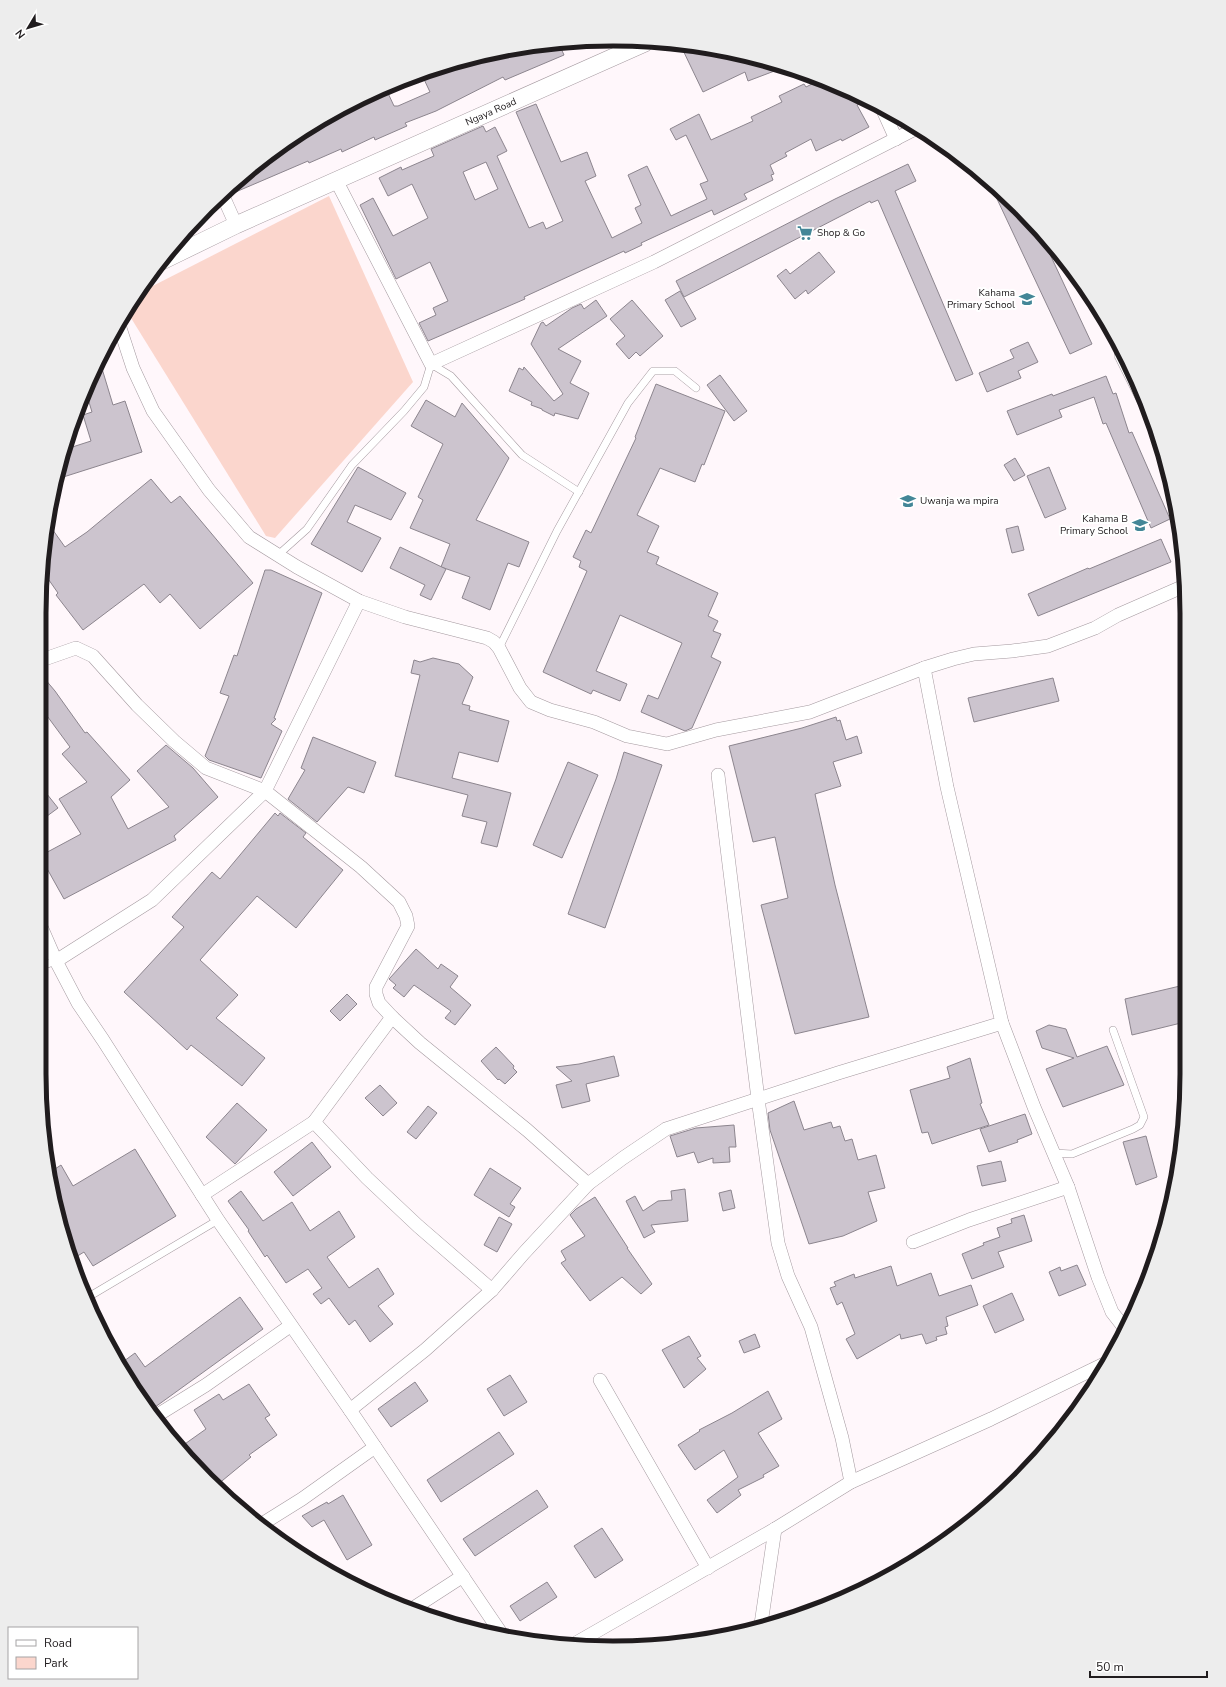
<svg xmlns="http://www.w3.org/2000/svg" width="1226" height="1687" font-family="'Nunito Sans',sans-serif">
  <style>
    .green { fill: #fbd6cd }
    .building { fill: #ccc4ce; stroke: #8c858e; fill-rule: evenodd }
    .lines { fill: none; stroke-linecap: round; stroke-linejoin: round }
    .service-casing { stroke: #a4999f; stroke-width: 8 }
    .minor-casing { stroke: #a4999f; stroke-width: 14 }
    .tertiary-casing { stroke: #a4999f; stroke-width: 18 }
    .service { stroke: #fff; stroke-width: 7 }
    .minor { stroke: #fff; stroke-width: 13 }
    .tertiary { stroke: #fff; stroke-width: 17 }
    .labels { text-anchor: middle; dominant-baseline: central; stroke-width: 4; stroke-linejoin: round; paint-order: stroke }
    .street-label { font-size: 10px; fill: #201c1e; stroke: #fff }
    .poi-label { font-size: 10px; fill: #201c1e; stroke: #fff; text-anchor: start }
    .rim { fill: none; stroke: #201c1e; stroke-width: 5 }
  </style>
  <rect width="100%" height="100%" fill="#fff7fb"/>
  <polygon class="green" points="329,196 413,382 275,538 266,536 131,318 137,294"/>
  <g class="building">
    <polygon points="559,44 564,55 505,80 503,77 436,111 405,123 407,126 375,140 374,137 342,152 341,149 309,163 308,161 231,194 228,190 263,158 354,102 355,105 387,91 394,106 398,106 430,92 422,75 464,59 539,46 541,52"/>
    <polygon points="680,44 688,44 785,67 748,81 745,72 703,92"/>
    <path d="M820,80L866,101L857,105L869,127L842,141L841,139L816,151L811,139L785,153L787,156L770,165L774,174L771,175L773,180L744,194L747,199L714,215L712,210L641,243L642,245L625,253L624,251L524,297L525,299L428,341L419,323L436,315L433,308L448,301L430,262L396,279L360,205L373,198L393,236L428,218L412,184L388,196L379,178L401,167L402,170L434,156L431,149L483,126L486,132L495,127L507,151L497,156L529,228L543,222L546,229L563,221L516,112L536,104L561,162L587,152L596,176L585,181L612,238L642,223L635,208L641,205L628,175L647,166L671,216L707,199L700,184L708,181L686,135L676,140L670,129L699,114L711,140L753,121L751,117L782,102L779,96L804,84L806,87ZM486,162L498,189L475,200L463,172Z"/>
    <polygon points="908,164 916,181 895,191 973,374 956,381 878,200 871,203 870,201 684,297 676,281 835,199"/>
    <polygon points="993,183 1040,233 1092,344 1070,354 990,184"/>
    <polygon points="819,252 835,272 808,294 806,290 795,299 777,276 786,269 790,274"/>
    <polygon points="680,291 696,319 681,327 665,300"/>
    <polygon points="596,300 607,316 558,349 581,361 570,383 589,393 578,419 555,413 554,416 542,410 542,409 531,405 532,402 509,391 519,368 523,370 524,367 554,401 563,394 531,344 541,323 543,322 546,326 572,308 581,304 584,309"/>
    <polygon points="632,300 663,336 640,356 636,352 629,359 616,344 625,336 610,319"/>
    <polygon points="1028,342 1038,362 1018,371 1021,378 987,392 979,373 1014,358 1010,350"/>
    <polygon points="100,362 113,405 125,401 142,452 57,479 58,465 63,450 91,441 83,415 92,412 85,389"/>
    <polygon points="720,375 747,411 734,421 707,385"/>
    <polygon points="1106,376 1113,394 1116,393 1129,433 1132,432 1170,519 1151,528 1106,423 1103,424 1094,397 1059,410 1062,417 1017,435 1007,411 1052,394 1053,396"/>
    <polygon points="656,384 725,411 704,465 702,464 695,482 660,468 637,515 659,526 647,552 659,557 656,564 718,593 708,616 718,621 713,631 721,634 711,657 721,662 692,728 685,731 641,712 648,695 658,699 682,643 620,615 596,671 627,684 620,701 593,690 591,694 543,672 587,571 579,567 581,561 573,557 586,530 591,533 636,438 635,437"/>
    <polygon points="426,400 455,417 462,403 509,458 476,520 529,542 519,567 508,563 490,610 462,598 470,577 441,567 450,544 410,528 423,500 418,497 443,444 411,426"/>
    <polygon points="1015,458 1025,475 1014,481 1004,465"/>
    <polygon points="358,467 406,493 391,520 355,505 347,522 381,538 362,572 311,544"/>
    <polygon points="1049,467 1066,509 1045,518 1027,476"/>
    <polygon points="151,479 171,503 180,496 253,583 200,629 170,594 160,603 144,584 83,630 56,595 58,593 44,573 50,526 65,547 87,532"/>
    <polygon points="1018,526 1024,550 1012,553 1006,529"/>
    <polygon points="1161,539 1171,562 1038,616 1028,594 1088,568 1089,569"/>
    <polygon points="400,547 446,569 431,600 420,595 425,585 390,568"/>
    <polygon points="265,570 271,570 322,593 274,718 276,719 271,724 282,731 261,778 209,760 205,756 229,696 220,693 234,655 237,656"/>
    <polygon points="433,658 459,664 473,677 462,704 470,706 469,710 509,721 498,762 459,752 452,778 511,793 497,847 481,843 487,822 462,816 468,795 395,776 420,675 411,673 414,660 420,662"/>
    <polygon points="39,672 55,691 85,733 87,732 130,780 111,797 128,829 169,807 137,771 166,745 193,768 218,797 174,836 176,840 64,899 40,856 81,834 59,799 87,782 62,754 70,747 39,705"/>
    <polygon points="1053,678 1059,701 974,722 968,698"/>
    <polygon points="836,717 837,721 840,720 846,740 857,736 862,753 833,762 841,786 815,794 835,885 869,1017 795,1034 761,905 788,898 775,837 753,842 729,746 802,728"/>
    <polygon points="313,737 376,762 364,793 348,787 317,822 288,799 305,770 301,768"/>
    <polygon points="624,752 662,765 605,928 568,914 616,779"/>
    <polygon points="568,762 598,775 562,858 533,845"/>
    <polygon points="39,784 58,808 39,822"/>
    <polygon points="275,813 278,816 280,813 306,833 303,837 343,870 296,928 257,896 200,960 238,995 216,1018 265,1058 242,1086 191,1045 187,1050 124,992 184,927 172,917 212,872 220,879"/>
    <polygon points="416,949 438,969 441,964 458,976 450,987 471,1005 455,1025 445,1018 451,1011 414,985 404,997 393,988 396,985 389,979 390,978"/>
    <polygon points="1180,986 1185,1006 1185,1022 1132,1035 1125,999"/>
    <polygon points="347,994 357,1004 340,1021 330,1011"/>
    <polygon points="1049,1025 1066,1029 1077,1057 1107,1046 1124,1085 1063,1107 1046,1069 1074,1058 1042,1048 1036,1031"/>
    <polygon points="496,1047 514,1066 513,1068 517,1072 505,1084 499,1079 498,1080 481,1061"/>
    <polygon points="614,1056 619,1076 586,1084 590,1101 562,1108 556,1085 572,1081 556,1067 579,1064"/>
    <polygon points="970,1058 982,1103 980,1104 989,1125 932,1144 928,1132 922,1133 910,1090 950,1078 947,1067"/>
    <polygon points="380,1085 397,1103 383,1116 365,1098"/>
    <polygon points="794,1101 804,1130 831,1122 833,1128 840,1126 845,1141 852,1139 858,1160 876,1155 885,1188 868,1192 877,1221 843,1236 809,1244 770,1130 768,1113"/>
    <polygon points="237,1103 267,1130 235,1164 206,1137"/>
    <polygon points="428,1106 437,1113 416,1139 407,1132"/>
    <polygon points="1025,1114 1032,1134 1017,1140 1018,1142 989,1152 980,1129"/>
    <polygon points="734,1125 736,1147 729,1147 730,1162 713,1163 713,1158 698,1163 694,1152 677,1157 670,1136 696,1128"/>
    <polygon points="1146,1136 1157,1177 1136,1185 1123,1142"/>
    <polygon points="312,1142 331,1167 293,1196 274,1172"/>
    <polygon points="135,1149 176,1216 93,1266 84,1252 71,1260 59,1223 52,1171 61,1165 73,1186"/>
    <polygon points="1001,1161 1006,1181 982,1186 977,1166"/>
    <polygon points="490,1168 521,1188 510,1204 515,1207 509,1217 474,1195"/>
    <polygon points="685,1189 688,1221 651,1225 655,1232 644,1238 626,1201 635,1196 643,1211 658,1201 672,1200 671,1191"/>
    <polygon points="731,1190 735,1208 723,1211 719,1193"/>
    <polygon points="241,1191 263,1221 292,1202 310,1231 339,1211 355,1237 327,1257 349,1288 378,1268 394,1294 378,1306 393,1324 370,1342 355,1320 349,1325 329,1298 321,1304 313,1294 322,1288 308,1269 286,1283 267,1255 265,1257 248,1231 249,1230 228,1201"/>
    <polygon points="595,1197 628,1248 627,1248 652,1284 641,1294 622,1277 590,1301 561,1263 566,1260 561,1251 585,1236 570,1215 576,1209"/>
    <polygon points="1024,1215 1032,1241 998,1252 1004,1267 972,1279 962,1254 984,1245 983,1243 1000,1237 997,1228 1012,1223 1011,1219"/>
    <polygon points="499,1217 512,1224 497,1252 484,1245"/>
    <polygon points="1077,1265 1086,1285 1059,1296 1049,1272 1060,1267 1061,1271"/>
    <polygon points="891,1266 897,1286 931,1273 939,1296 971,1285 978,1305 946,1317 948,1326 945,1327 947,1334 936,1337 937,1340 926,1344 922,1334 901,1339 900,1334 857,1359 846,1339 855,1334 842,1302 837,1305 830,1288 836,1286 834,1282 854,1274 855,1278"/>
    <polygon points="1012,1293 1024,1320 995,1333 983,1306"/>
    <polygon points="240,1297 263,1329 151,1410 127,1377 120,1364 135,1353 145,1367"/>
    <polygon points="755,1334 760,1347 744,1353 739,1341"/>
    <polygon points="689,1336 701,1356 697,1358 706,1369 684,1388 662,1350"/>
    <polygon points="510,1375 527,1402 504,1416 487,1389"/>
    <polygon points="415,1382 428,1401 391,1427 378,1409"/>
    <polygon points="249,1384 270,1415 265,1418 277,1435 249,1455 251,1457 217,1485 182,1446 206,1429 194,1410 219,1394 223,1400"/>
    <polygon points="768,1391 782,1419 758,1433 779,1466 763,1475 764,1477 738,1490 741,1495 717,1513 707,1500 738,1477 724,1450 695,1470 678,1445 700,1431 699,1430 732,1413"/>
    <polygon points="499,1432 514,1454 441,1502 427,1480"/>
    <polygon points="537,1490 548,1507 475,1556 463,1539"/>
    <polygon points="343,1495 372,1545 347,1560 324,1520 312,1527 302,1516 327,1502 328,1504"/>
    <polygon points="602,1528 623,1560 595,1578 574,1546"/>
    <polygon points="547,1582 557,1597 520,1621 510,1606"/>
  </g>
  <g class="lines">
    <defs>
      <g id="service">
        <polyline points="278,555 307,529 352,465 404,411 424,387 431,364 451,376 522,455 579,492"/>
        <polyline points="499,648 557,531 628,403 653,371 675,371 696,388"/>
        <polyline points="39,967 56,961"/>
        <polyline points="1054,1153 1072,1154 1133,1129 1140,1125 1144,1117 1113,1030"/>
        <polyline points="85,1299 218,1220"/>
      </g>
      <g id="minor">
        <polyline points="882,108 896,139"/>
        <polyline points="336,180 431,364 654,262 917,128"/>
        <polyline points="223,196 236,225"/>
        <polyline points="119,325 133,368 153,411 209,490 249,537 297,567 359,601 405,617 487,638 494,642 499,648 520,688 531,702 550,710 594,722 627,736 667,744 716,730 810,712 924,668 953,659 974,654 1012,651 1048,646 1095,628 1118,615 1182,587"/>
        <polyline points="1121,355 1148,409"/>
        <polyline points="39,661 76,648 93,656 137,705 174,741 206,768 265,791 361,867 399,902 406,916 408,926 376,987 376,994 379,1003 392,1017 420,1043 527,1130 588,1184"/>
        <polyline points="718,775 758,1099 778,1243 788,1276 811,1327 842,1438 851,1482"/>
        <polyline points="39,922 56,961 78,1003 103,1040 218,1220 350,1410 503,1636"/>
        <polyline points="56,961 152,900 265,791 359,601"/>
        <polyline points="392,1017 314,1122 367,1178 418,1226 492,1290"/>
        <polyline points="1002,1023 1034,1107 1068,1187 1098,1277 1112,1312 1126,1330"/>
        <polyline points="202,1195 314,1122"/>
        <polyline points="913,1242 969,1220 1068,1187"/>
        <polyline points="600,1380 708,1568"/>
        <polyline points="350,1410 425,1350 492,1290 524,1253 588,1184 623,1158 666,1129 838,1073 1002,1023 947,787 924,668"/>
        <polyline points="156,1416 206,1385 290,1326"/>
        <polyline points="262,1524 302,1499 375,1447"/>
        <polyline points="412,1609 463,1576"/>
        <polyline points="761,1624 775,1529"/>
        <polyline points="576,1643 775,1529 851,1482 991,1419 1106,1363"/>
      </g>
      <polyline id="tertiary" points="160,262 236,225 645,43"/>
    </defs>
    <use href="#service" class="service-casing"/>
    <use href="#minor" class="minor-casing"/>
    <use href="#tertiary" class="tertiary-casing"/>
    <use href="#service" class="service"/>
    <use href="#minor" class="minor"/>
    <use href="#tertiary" class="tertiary"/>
  </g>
  <defs>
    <symbol id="supermarket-bare" viewBox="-9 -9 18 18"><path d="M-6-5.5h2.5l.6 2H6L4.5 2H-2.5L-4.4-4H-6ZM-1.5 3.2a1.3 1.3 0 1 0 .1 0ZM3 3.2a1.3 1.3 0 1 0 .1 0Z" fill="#438697" stroke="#fff" stroke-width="2.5" paint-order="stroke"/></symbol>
    <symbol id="school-bare" viewBox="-9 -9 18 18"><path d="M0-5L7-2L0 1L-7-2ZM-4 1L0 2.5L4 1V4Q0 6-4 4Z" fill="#438697" stroke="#fff" stroke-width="2.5" paint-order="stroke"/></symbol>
  </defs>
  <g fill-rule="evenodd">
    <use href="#supermarket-bare" x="794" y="222" width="22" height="22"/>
    <use href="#school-bare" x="1016" y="288" width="22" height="22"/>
    <use href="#school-bare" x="897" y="490" width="22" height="22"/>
    <use href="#school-bare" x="1129" y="514" width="22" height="22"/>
  </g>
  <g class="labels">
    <g class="street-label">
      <text transform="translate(491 112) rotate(-24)">Ngaya Road</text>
    </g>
    <g class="poi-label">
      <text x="817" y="233">Shop &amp; Go</text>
      <text x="1015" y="293" text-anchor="end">Kahama<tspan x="1015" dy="12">Primary School</tspan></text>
      <text x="920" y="501">Uwanja wa mpira</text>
      <text x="1128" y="519" text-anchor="end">Kahama B<tspan x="1128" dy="12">Primary School</tspan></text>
    </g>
  </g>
  <path d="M0 0H1226V1687H0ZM613 46H613A567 567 0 0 1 1180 613V1074A567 567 0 0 1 613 1641H613A567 567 0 0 1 46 1074V613A567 567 0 0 1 613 46Z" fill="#ededed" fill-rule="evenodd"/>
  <path class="rim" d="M613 46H613A567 567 0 0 1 1180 613V1074A567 567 0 0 1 613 1641H613A567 567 0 0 1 46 1074V613A567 567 0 0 1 613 46Z"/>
  <rect x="8" y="1627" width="130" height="52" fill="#ffffff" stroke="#a6a4a5"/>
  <rect x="16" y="1640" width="20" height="6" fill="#ffffff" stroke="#a6a4a5"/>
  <text x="44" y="1647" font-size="12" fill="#201c1e">Road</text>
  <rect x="16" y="1657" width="20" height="12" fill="#fbd6cd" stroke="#a6a4a5"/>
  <text x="44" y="1667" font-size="12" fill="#201c1e">Park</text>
  <g transform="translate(28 28) rotate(232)" stroke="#ffffff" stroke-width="3" paint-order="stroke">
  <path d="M0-3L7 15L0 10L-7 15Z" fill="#201c1e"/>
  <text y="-6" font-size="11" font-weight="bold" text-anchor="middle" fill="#201c1e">N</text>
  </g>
  <path d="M1090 1671v6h117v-6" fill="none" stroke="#201c1e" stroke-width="2"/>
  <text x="1096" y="1671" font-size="12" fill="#201c1e" stroke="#ffffff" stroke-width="3" paint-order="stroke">50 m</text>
</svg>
